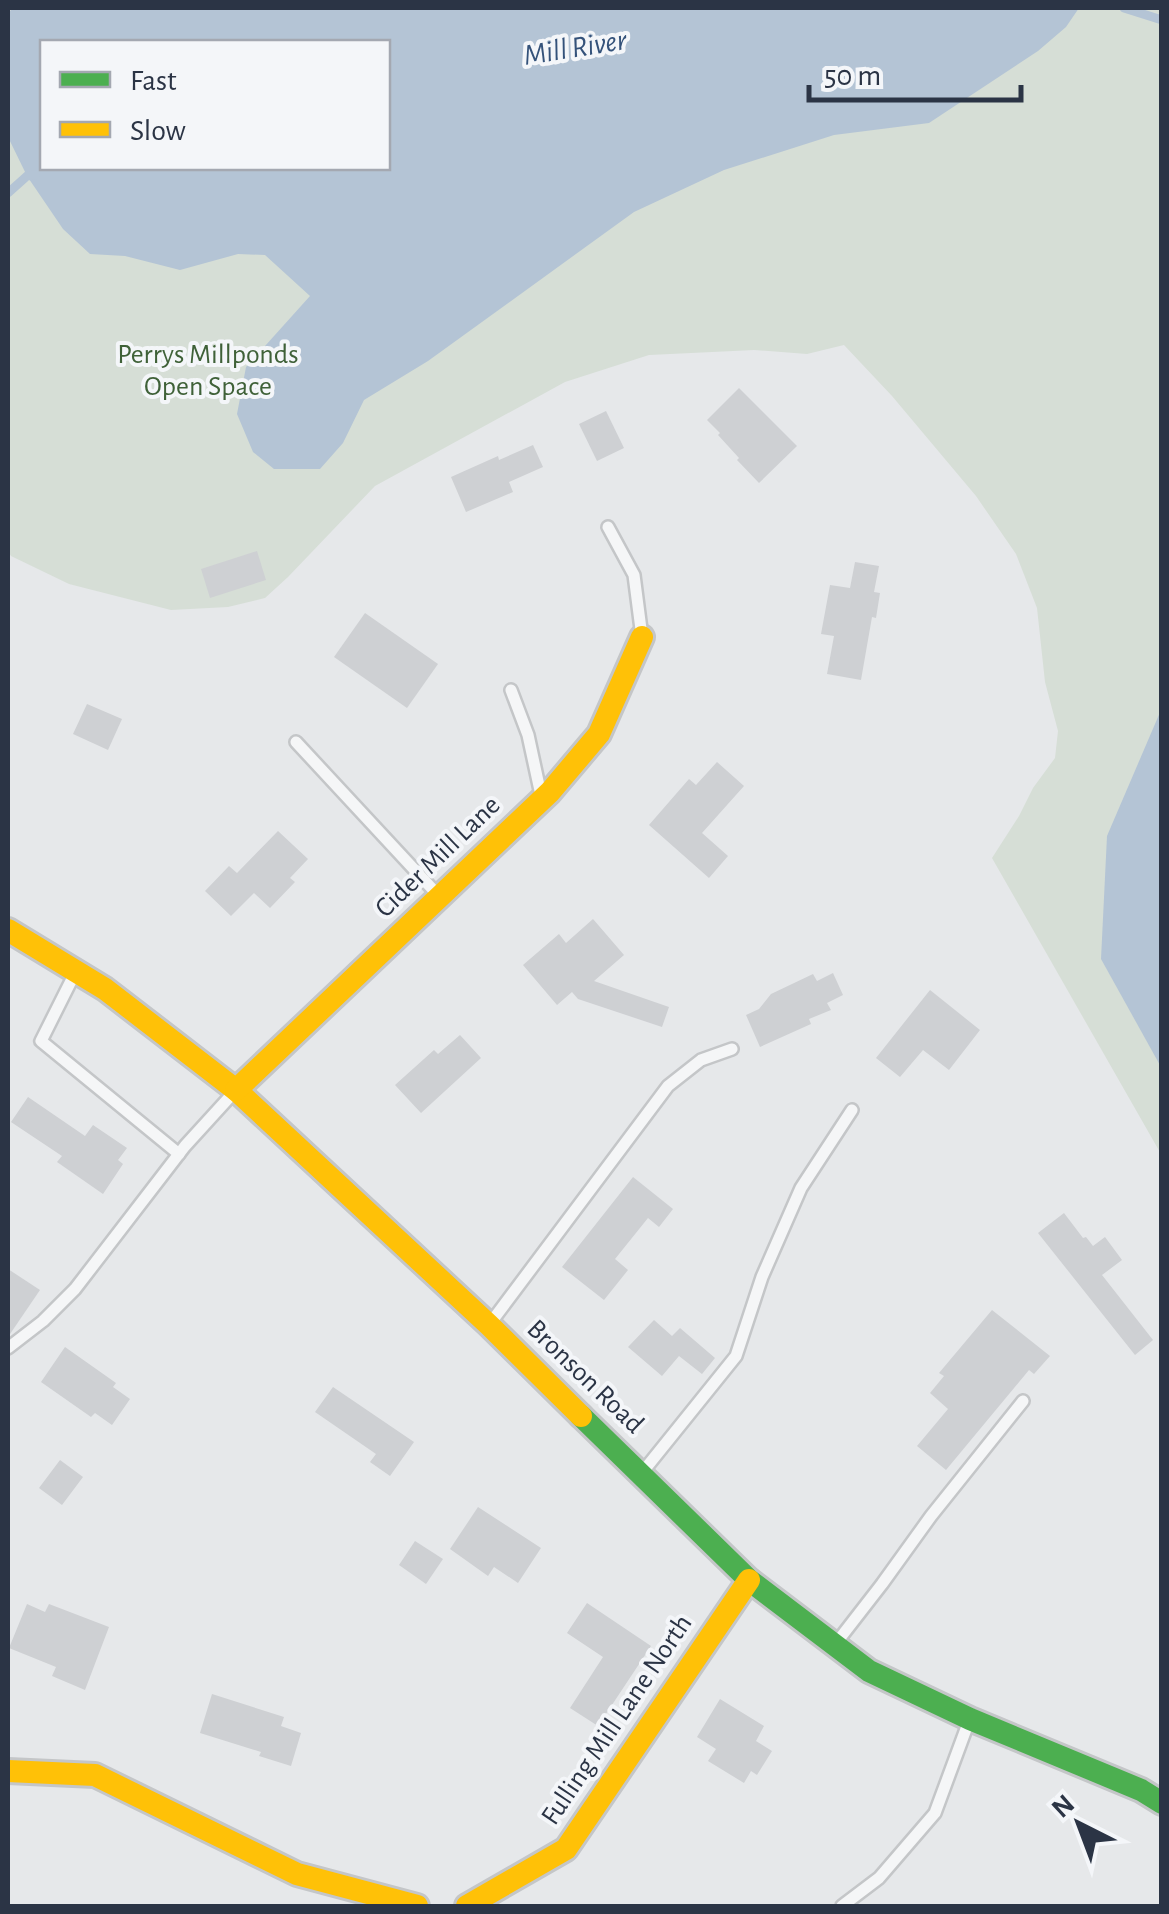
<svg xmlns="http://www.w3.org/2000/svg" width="1169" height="1914" font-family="'Alegreya Sans',sans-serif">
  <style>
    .green { fill: #d6ded6; fill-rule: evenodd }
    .water { fill: #b4c4d5; fill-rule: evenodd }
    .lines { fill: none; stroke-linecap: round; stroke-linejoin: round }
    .stream { stroke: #b4c4d5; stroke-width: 9 }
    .building { fill: #ced0d3 }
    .lane-casing { stroke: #c4c6c8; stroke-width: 16 }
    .fast-casing { stroke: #c4c6c8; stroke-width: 28 }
    .slow-casing { stroke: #c4c6c8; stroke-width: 28 }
    .lane { stroke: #f5f6f7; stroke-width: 11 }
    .fast { stroke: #4caf50; stroke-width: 22 }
    .slow { stroke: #ffc107; stroke-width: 22 }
    .labels { text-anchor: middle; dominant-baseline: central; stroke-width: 8; stroke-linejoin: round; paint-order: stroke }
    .park-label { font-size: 28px; fill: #3f6138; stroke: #f4f6f9 }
    .street-label { font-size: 28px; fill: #2b3445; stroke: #f4f6f9 }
    .water-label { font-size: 30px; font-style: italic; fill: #34527a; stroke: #f4f6f9 }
  </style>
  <rect width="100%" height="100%" fill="#e6e8ea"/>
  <path class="green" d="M8,8H1161V1154L992,858L1019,816L1033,788L1055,758L1058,731L1045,682L1037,608L1016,554L976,496L892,396L844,345L807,354L754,350L649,355L565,382L375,486L288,577L265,598L228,607L171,610L69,584L11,556L8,551ZM42,42H388V168H42Z"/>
  <g class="water">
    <path d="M13,8H1079L1066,27L1038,51L929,123L834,135L724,170L634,212L428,361L364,400L343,443L320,469H274L253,452L237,414L246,367L310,296L265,255L238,254L180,270L125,256L90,254L63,229L27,176L8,137V13ZM42,42H388V168H42Z"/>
    <polygon points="1161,710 1162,1067 1161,1067 1101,959 1107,836"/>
  </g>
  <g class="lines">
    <g class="stream">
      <polyline points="1124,8 1162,20"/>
      <polyline points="8,193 27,176 35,175"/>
    </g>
  </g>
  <g class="building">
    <polygon points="739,388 797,446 759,483 737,460 739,458 718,435 720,433 707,420"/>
    <polygon points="606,411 624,448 597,461 579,424"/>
    <polygon points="533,445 543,467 509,482 513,492 466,512 451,477 498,456 499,460"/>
    <polygon points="257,551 266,580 210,598 201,569"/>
    <polygon points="855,562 879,566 874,592 880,593 876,618 872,617 861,680 827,674 834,636 821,634 830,585 850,588"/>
    <polygon points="365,613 438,664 407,708 334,657"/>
    <polygon points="87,704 122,719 108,750 73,734"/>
    <polygon points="717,762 744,786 702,833 728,856 709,878 649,825 689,779 696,785"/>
    <polygon points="278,831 308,859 290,878 295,882 270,908 254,893 231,916 205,891 229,866 237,873"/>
    <polygon points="593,919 624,955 594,981 669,1007 662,1027 578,999 572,992 557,1005 523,965 559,934 566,943"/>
    <polygon points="833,973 843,995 827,1003 831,1010 809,1019 811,1024 760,1047 746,1015 759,1009 771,994 813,974 817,981"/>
    <polygon points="930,990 980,1030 949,1070 923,1050 900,1077 876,1058"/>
    <polygon points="460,1035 481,1058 421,1113 395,1085 434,1050 438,1054"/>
    <polygon points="28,1097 85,1136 93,1125 127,1148 118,1160 123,1164 103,1194 57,1162 62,1156 11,1122"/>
    <polygon points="633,1177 673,1209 659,1227 648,1218 615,1259 628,1270 604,1300 562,1267"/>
    <polygon points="1064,1213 1083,1238 1086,1237 1093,1246 1105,1237 1122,1260 1102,1275 1153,1340 1135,1355 1038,1233"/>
    <polygon points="8,1269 40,1290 8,1337"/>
    <polygon points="992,1310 1050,1356 1034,1374 1029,1370 946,1470 917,1446 948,1409 930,1393 944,1376 939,1373"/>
    <polygon points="654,1320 672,1336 680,1328 715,1358 702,1374 679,1356 662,1376 628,1347"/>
    <polygon points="65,1347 116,1383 113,1387 130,1399 112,1425 95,1413 91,1417 41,1382"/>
    <polygon points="333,1387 414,1442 390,1476 370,1462 376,1454 315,1412"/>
    <polygon points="60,1460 83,1477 62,1505 39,1488"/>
    <polygon points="478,1507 541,1548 518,1583 494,1567 488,1576 450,1549"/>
    <polygon points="415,1541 443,1559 426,1584 399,1565"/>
    <polygon points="587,1603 651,1646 598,1726 570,1708 603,1657 567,1633"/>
    <polygon points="27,1604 45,1612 49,1604 109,1627 85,1690 52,1676 56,1667 9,1648"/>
    <polygon points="212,1694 284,1717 281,1726 301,1733 291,1766 259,1756 261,1752 200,1733"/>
    <polygon points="720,1699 764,1726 756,1741 772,1751 757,1775 751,1771 744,1783 708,1761 716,1749 697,1737"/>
  </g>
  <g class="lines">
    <defs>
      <g id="lane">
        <polyline points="608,527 634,575 642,637"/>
        <polyline points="511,690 528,735 541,795"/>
        <polyline points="296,742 437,894"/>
        <polyline points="76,971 41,1041 179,1154"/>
        <polyline points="489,1325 668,1086 701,1060 732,1049"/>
        <polyline points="8,1348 43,1321 75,1289 185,1146 236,1090"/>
        <polyline points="641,1474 736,1356 762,1277 801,1188 852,1110"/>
        <polyline points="837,1642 882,1584 931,1516 1023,1401"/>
        <polyline points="842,1906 879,1878 935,1813 969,1721"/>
      </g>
      <polyline id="fast" points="581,1416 749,1580 869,1671 970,1719 1141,1790 1162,1803"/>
      <g id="slow">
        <polyline points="8,930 105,989 236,1090 489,1325 581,1416"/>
        <polyline points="236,1090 550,792 599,734 642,637"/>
        <polyline points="8,1771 95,1775 297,1874 417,1906"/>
        <polyline points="467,1906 566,1849 749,1580"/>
      </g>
    </defs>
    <use href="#lane" class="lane-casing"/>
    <use href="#fast" class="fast-casing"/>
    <use href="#slow" class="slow-casing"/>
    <use href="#lane" class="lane"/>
    <use href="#fast" class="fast"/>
    <use href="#slow" class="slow"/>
  </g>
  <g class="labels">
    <g class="park-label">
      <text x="208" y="355">Perrys Millponds<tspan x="208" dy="32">Open Space</tspan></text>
    </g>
    <g class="street-label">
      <text transform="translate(438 857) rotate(-44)">Cider Mill Lane</text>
      <text transform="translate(585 1377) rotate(44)">Bronson Road</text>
      <text transform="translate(617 1720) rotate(-56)">Fulling Mill Lane North</text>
    </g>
    <g class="water-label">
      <text transform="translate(575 48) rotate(-9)">Mill River</text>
    </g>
  </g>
  <rect width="1169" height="1914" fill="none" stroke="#2b3445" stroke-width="20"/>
  <rect x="40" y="40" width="350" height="130" fill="#f4f6f9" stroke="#a4a8b1" stroke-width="2.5"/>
  <rect x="60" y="72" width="50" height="15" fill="#4caf50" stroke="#a4a8b1" stroke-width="2.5"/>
  <text x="130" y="90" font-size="30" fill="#2b3445">Fast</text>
  <rect x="60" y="122" width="50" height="15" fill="#ffc107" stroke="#a4a8b1" stroke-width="2.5"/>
  <text x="130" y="140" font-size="30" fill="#2b3445">Slow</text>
  <g transform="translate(1079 1824) rotate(318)" stroke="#f4f6f9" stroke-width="8" paint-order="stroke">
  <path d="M0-8L18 38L0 25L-18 38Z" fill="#2b3445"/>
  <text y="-15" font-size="28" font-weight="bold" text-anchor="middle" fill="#2b3445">N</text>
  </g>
  <path d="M809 85v15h212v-15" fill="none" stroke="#2b3445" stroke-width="5"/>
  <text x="824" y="85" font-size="30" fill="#2b3445" stroke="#f4f6f9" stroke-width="8" paint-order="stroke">50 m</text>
</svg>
